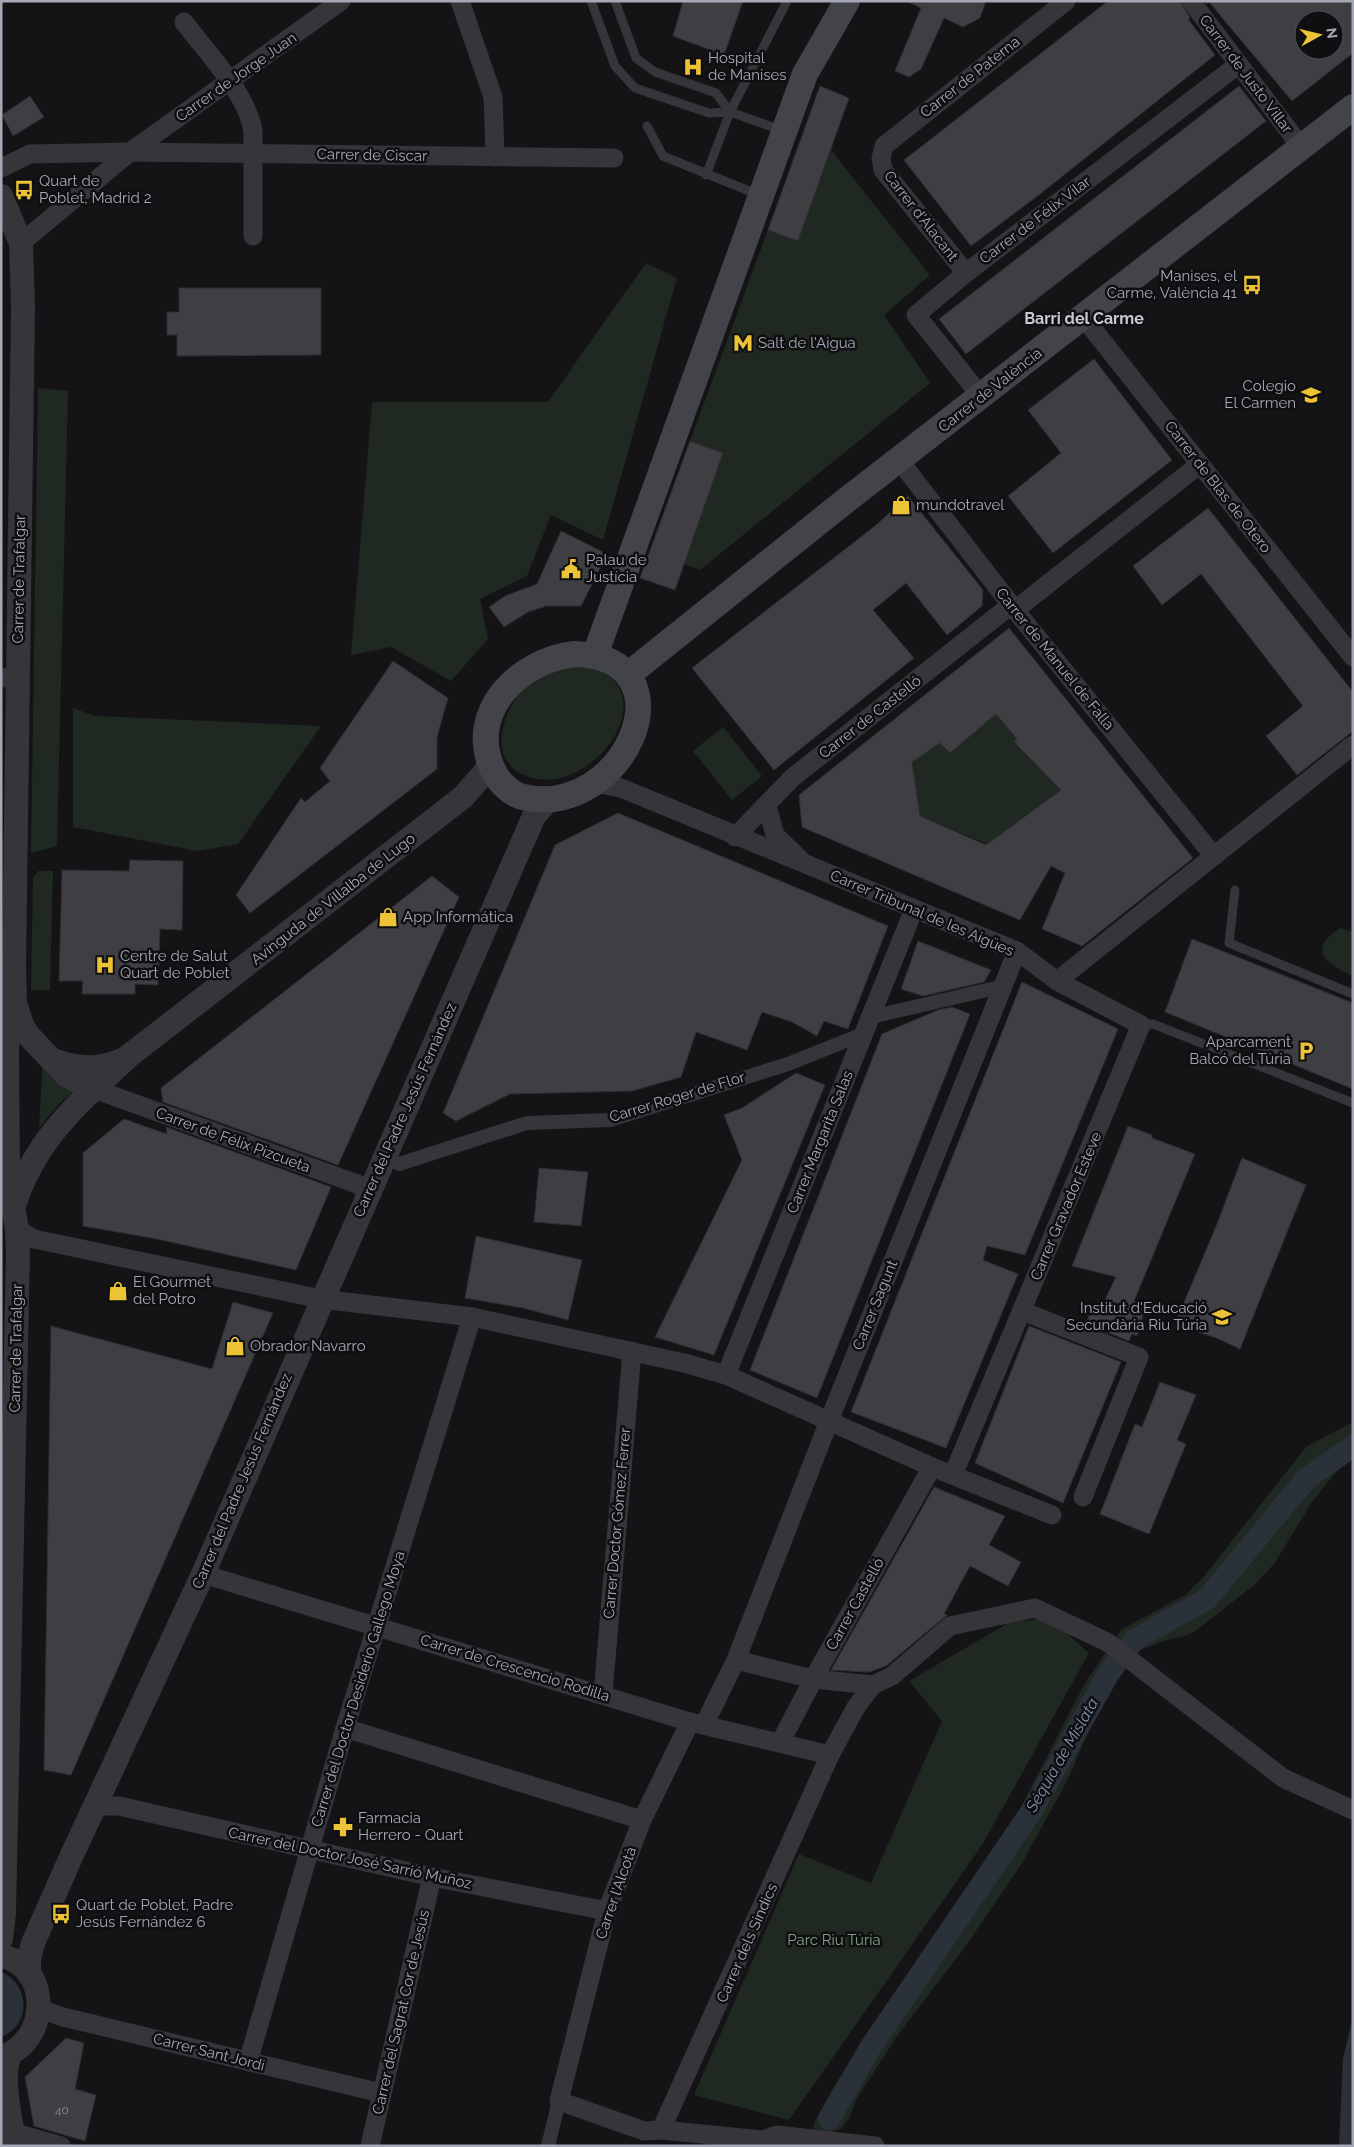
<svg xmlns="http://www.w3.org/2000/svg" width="1354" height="2147" font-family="Raleway,sans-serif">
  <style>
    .green { fill: #202822 }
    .water { fill: #2b3139 }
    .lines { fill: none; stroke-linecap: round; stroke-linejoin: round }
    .canal { stroke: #2b3139; stroke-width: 22 }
    .building { fill: #3e3e43; stroke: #2e2e32; fill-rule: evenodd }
    .service { stroke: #35353a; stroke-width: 9 }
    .pedestrian { stroke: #35353a; stroke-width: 14 }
    .minor { stroke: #35353a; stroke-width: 19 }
    .tertiary { stroke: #35353a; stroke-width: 24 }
    .secondary { stroke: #43444a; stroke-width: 26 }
    .labels { text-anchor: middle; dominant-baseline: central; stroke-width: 5; stroke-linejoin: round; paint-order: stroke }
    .number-label { font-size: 12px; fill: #8c8e98 }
    .poi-label { font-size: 15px; fill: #a6a9b5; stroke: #0f0f11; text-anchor: start }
    .street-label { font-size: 15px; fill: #a6a9b5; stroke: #0f0f11 }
    .park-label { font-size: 15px; fill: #7da083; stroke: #0f0f11 }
    .neighbourhood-label { font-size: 16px; font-weight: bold; fill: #c7c8d2; stroke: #0f0f11 }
    .water-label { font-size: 16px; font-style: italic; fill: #7e93b0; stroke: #0f0f11 }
  </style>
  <rect width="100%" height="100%" fill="#141416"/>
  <g class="green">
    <polygon points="831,150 930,275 884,315 930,383 700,570 684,564 723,453 690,441 768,230 798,240"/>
    <polygon points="646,263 677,278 603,540 551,515 527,576 480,599 488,639 451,681 391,647 351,655 372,402 548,402"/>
    <polygon points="38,388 68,391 57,846 31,853"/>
    <path d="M575,665C584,668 599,669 607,675C658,709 581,804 522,774C485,756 505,704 529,684C542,674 559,670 575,665Z"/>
    <polygon points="73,708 95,716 321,726 238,844 197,851 73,827"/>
    <polygon points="996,714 1061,790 987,844 904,809 918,805 912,762 940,743 950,753"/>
    <polygon points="723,727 762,776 732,800 693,751"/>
    <polygon points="38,871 53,871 50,990 31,990 33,878"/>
    <path d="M1340,928L1353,932V976C1326,964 1306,950 1340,928Z"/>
    <polygon points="43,1059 75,1090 57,1106 39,1128"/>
    <polygon points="1353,1422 1353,1458 1336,1472 1312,1502 1274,1564 1254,1585 1197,1630 1185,1636 1170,1639 1137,1651 1128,1659 1095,1716 1068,1779 1022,1863 965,1947 897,2036 856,2100 849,2118 841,2129 828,2133 813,2128 816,2119 836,2083 957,1908 1021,1807 1085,1683 1121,1630 1185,1595 1202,1579 1306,1447"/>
    <polygon points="1050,1618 1089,1653 982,1845 789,2120 694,2095 799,1854 871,1883 942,1721 909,1681 1010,1622"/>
  </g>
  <g class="water">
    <path d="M1,1972C30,1984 32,2025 1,2037Z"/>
    <polygon points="1353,2017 1353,2146 1339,2146 1343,2059"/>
  </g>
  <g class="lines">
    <polyline class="canal" points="829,2119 870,2048 1033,1809 1109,1673 1134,1640 1207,1599 1306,1479 1353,1446"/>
  </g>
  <g class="building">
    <polygon points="683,1 743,1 724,55 673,36"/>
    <polygon points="906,1 986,1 980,18 963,27 944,18 921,69 909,77 895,71 921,8"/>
    <polygon points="1108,1 1180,1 1190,18 1188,19 1215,55 1040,194 971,246 904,160"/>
    <path d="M1205,1H1353V53L1292,101L1209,2L1207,4ZM1304,20H1334V50H1304Z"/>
    <polygon points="820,86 849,98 798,241 768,230"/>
    <polygon points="1239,86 1266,121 966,354 939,319"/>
    <polygon points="30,96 44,117 13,136 2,115"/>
    <polygon points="179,288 321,288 321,355 177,356 177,335 167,335 167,312 179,312"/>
    <polygon points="1094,359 1172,460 1053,553 1008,496 1061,453 1028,410"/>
    <polygon points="690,441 723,453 675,590 640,578"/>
    <polygon points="908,496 983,590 982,606 947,635 906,583 873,610 914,658 774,770 692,668 875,526"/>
    <polygon points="1208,508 1353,692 1353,731 1297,775 1266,736 1303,706 1201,574 1162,605 1133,566"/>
    <polygon points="561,531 607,554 581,606 546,606 528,612 504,627 489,607 505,596 537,584"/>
    <path d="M1009,628L1193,858L1082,946L1042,929L1065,873L1051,866L1020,920L802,827L799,795ZM996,714L1017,739L1014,742L1061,790L986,845L920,816L912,762L940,743L950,753Z"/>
    <polygon points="393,661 448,698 437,737 437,769 250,913 236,895 301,798 305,802 330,781 320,768"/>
    <polygon points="618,813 888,926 848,1029 824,1021 817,1036 792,1022 762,1012 747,1050 696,1032 681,1077 632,1091 510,1094 456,1121 443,1113 555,845"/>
    <polygon points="130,860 183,861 182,930 160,929 158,985 135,984 135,994 82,994 83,981 59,981 62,870 129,871"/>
    <polygon points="432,876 459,897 338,1165 163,1102 161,1088"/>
    <polygon points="1192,939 1353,1003 1353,1089 1165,1012"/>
    <polygon points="918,941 991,970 984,982 923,996 901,989"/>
    <polygon points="1022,982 1118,1029 1025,1255 987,1246 983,1260 1018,1274 946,1448 851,1412"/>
    <polygon points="952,1007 970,1014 817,1398 750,1370 882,1034 938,1010"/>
    <polygon points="796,1073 825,1085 714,1355 655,1337 742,1160 724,1115 742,1108"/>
    <polygon points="124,1119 167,1134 166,1127 331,1187 296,1270 157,1239 83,1226 83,1153"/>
    <polygon points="1128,1126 1152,1135 1152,1138 1195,1154 1134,1301 1146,1305 1137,1336 1132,1334 1129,1341 1086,1324 1093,1305 1101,1308 1116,1277 1072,1266"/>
    <polygon points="1242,1158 1306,1185 1240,1349 1219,1339 1175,1324 1217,1224"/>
    <polygon points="539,1168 588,1172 581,1226 534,1222"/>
    <polygon points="476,1236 582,1260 568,1320 523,1308 465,1298"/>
    <polygon points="233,1302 273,1313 71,1775 44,1770 51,1326 212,1369"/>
    <polygon points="1029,1326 1121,1362 1063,1503 975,1463"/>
    <polygon points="1160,1382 1196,1395 1177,1440 1186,1444 1149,1534 1100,1514 1135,1424 1142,1427"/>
    <polygon points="934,1487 1005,1516 989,1545 1021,1562 1008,1586 970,1566 944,1614 947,1615 886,1666 869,1672 831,1670"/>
    <polygon points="66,2038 84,2043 75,2089 96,2095 85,2141 34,2126 25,2077"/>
  </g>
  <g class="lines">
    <g class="service">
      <polyline points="591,1 615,66 635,88 709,113 730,112 781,130"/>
      <polyline points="615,1 636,58 655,72 716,93 730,112"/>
      <polyline points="647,126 663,156 759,195"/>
      <polyline points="706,175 730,112 787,1"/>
      <polyline points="1235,890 1229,943 1353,994"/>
      <polyline points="1141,1025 1153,1024 1353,1103"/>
    </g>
    <g class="pedestrian">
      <polyline points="871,1017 1004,986"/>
      <polyline points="399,1164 527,1123 610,1120 788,1064 863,1034"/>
      <polyline points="548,2146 559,2101"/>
    </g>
    <g class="minor">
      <polyline points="460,1 493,97 495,157"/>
      <polyline points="1191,1 1302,148"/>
      <path d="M184,22C207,53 247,93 253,131V236"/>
      <polyline points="1,168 30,154 130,152 614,158"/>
      <polyline points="21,243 130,152 341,1"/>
      <polyline points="966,273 883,170 881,158 884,146 1066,1"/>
      <polyline points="1084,318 1353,657"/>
      <polyline points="981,396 916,315 966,273 1239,64"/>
      <polyline points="899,460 1015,610 1213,855"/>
      <polyline points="1015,610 1200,464"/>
      <polyline points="1,678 17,677"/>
      <polyline points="594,783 621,788 1017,951 1057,981 1141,1025 953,1475"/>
      <polyline points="767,806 775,835 800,859"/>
      <polyline points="735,837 792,778 1011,605"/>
      <polyline points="1057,981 1353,745"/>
      <polyline points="94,1089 360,1185 367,1196"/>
      <polyline points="17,1229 34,1239 321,1299 472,1317 684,1363 726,1375 932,1467 1052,1515"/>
      <polyline points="1022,1311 1139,1357 1083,1497"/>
      <polyline points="726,1375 914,909"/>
      <polyline points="203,1574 690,1722 830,1755"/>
      <polyline points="736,1660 829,1421 1017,951"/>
      <polyline points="603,1694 632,1351"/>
      <polyline points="690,1722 642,1820 607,1911 559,2101 644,2131 661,2130 763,2140 777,2135 875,2146"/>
      <polyline points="704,1725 736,1660 813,1679 873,1685"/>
      <polyline points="345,1728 642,1820"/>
      <polyline points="780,1743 816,1674 932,1467"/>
      <polyline points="94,1806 119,1806 432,1877 607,1911"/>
      <polyline points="39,2005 46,2011 63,2017 381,2093"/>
      <polyline points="248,2062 345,1728 472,1317"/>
      <polyline points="661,2130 830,1755 856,1707 873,1685 892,1676 950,1626 1035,1608 1107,1642 1283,1778 1353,1810"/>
      <polyline points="12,2132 61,2146"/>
      <polyline points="370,2146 432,1877"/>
    </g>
    <g class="tertiary">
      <polyline points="1,196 21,243 23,307 14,967 15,1003 22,1025 28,1035 67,1076 94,1089"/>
      <path d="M55,1061C79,1069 101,1070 124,1059"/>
      <path d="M14,1206C35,1138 80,1102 130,1055L463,797L486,771L489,761"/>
      <polyline points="1,1939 4,1913 18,1253 17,1229 8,1179 7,1049 14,967"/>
      <path d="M1,1956C51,1965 51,2042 1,2057"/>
      <polyline points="29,1974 29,1959 33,1943 71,1857 203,1574 534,816 549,799"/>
      <path d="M10,2054C0,2077 11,2121 15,2146"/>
    </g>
    <g class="secondary">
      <path d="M575,654C695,658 625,820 523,797C510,794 498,781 493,770C466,712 519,660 575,654Z"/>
      <polyline points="595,655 805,74 847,1"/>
      <polyline points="629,674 844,502 1353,107"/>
    </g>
  </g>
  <defs>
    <symbol id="hospital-bare" viewBox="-9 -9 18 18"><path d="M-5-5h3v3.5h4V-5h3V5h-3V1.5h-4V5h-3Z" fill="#ecc335" stroke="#0f0f11" stroke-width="2.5" paint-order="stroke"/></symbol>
    <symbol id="bus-bare" viewBox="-9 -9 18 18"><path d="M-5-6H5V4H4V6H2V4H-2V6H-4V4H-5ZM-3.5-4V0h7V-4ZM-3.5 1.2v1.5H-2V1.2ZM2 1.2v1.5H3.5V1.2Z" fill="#ecc335" stroke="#0f0f11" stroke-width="2.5" paint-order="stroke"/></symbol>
    <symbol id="metro-bare" viewBox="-9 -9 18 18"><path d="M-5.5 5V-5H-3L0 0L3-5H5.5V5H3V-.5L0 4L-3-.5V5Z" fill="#ecc335" stroke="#0f0f11" stroke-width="2.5" paint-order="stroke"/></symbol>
    <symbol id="school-bare" viewBox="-9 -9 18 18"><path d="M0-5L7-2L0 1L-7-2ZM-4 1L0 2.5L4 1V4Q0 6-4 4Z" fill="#ecc335" stroke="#0f0f11" stroke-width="2.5" paint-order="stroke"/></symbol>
    <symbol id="shop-bare" viewBox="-9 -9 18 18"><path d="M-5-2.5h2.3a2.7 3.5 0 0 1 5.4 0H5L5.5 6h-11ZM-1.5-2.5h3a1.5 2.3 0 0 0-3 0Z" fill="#ecc335" stroke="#0f0f11" stroke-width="2.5" paint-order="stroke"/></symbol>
    <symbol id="civic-bare" viewBox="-9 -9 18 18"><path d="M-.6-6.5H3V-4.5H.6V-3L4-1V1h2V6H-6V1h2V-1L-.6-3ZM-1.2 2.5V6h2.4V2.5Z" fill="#ecc335" stroke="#0f0f11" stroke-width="2.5" paint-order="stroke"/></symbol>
    <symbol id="parking-bare" viewBox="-9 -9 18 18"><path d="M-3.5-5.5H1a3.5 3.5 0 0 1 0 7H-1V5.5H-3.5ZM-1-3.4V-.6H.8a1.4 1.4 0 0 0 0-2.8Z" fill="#ecc335" stroke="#0f0f11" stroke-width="2.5" paint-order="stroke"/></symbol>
    <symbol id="pharmacy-bare" viewBox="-9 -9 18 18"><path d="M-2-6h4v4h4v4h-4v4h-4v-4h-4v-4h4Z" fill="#ecc335" stroke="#0f0f11" stroke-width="2.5" paint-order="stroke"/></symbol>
  </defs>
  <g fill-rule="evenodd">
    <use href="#hospital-bare" x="679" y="53" width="28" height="28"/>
    <use href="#bus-bare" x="10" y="176" width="28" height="28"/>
    <use href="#bus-bare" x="1238" y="271" width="28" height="28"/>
    <use href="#metro-bare" x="729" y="329" width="28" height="28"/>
    <use href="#school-bare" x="1297" y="381" width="28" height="28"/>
    <use href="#shop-bare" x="887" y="491" width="28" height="28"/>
    <use href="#civic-bare" x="557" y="555" width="28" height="28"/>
    <use href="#shop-bare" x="374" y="903" width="28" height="28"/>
    <use href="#hospital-bare" x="91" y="951" width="28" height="28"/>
    <use href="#parking-bare" x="1292" y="1037" width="28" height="28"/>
    <use href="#shop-bare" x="104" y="1277" width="28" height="28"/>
    <use href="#school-bare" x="1208" y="1303" width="28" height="28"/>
    <use href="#shop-bare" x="221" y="1332" width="28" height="28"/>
    <use href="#pharmacy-bare" x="329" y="1813" width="28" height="28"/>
    <use href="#bus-bare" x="47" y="1900" width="28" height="28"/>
  </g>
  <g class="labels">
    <g class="number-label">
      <text x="62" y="2110">40</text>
    </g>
    <g class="poi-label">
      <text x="708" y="58">Hospital<tspan x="708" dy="17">de Manises</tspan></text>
      <text x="39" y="181">Quart de<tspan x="39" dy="17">Poblet, Madrid 2</tspan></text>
      <text x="1237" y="276" text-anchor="end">Manises, el<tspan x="1237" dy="17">Carme, València 41</tspan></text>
      <text x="758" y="343">Salt de l'Aigua</text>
      <text x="1296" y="386" text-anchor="end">Colegio<tspan x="1296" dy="17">El Carmen</tspan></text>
      <text x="916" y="505">mundotravel</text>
      <text x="586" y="560">Palau de<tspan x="586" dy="17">Justícia</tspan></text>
      <text x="403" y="917">App Informática</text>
      <text x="120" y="956">Centre de Salut<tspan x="120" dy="17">Quart de Poblet</tspan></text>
      <text x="1291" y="1042" text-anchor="end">Aparcament<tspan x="1291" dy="17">Balcó del Túria</tspan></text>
      <text x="133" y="1282">El Gourmet<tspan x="133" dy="17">del Potro</tspan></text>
      <text x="1207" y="1308" text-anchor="end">Institut d'Educació<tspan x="1207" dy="17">Secundària Riu Túria</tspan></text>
      <text x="250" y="1346">Obrador Navarro</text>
      <text x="358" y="1818">Farmacia<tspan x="358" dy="17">Herrero - Quart</tspan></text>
      <text x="76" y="1905">Quart de Poblet, Padre<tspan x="76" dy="17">Jesús Fernández 6</tspan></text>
    </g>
    <g class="street-label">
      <text transform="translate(1246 74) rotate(53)">Carrer de Justo Villar</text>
      <text transform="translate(236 77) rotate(-35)">Carrer de Jorge Juan</text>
      <text transform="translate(970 77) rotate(-38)">Carrer de Paterna</text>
      <text transform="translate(372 155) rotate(1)">Carrer de Ciscar</text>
      <text transform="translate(921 216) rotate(52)">Carrer d'Alacant</text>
      <text transform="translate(1035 220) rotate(-37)">Carrer de Félix Vilar</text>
      <text transform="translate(990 390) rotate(-38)">Carrer de València</text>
      <text transform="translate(1218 487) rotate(52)">Carrer de Blas de Otero</text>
      <text transform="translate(19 579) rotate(-89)">Carrer de Trafalgar</text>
      <text transform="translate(1055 659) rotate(51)">Carrer de Manuel de Falla</text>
      <text transform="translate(870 717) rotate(-38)">Carrer de Castelló</text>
      <text transform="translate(333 899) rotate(-38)">Avinguda de Villalba de Lugo</text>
      <text transform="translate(922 913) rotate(23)">Carrer Tribunal de les Aigües</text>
      <text transform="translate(677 1097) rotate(-17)">Carrer Roger de Flor</text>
      <text transform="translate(405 1110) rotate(-66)">Carrer del Padre Jesús Fernández</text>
      <text transform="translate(233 1140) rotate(20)">Carrer de Félix Pizcueta</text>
      <text transform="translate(820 1142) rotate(-68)">Carrer Margarita Salas</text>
      <text transform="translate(1066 1206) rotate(-67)">Carrer Gravador Esteve</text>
      <text transform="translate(875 1305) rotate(-68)">Carrer Sagunt</text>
      <text transform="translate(16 1348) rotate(-89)">Carrer de Trafalgar</text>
      <text transform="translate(242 1481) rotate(-67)">Carrer del Padre Jesús Fernández</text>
      <text transform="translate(617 1523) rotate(-85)">Carrer Doctor Gómez Ferrer</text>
      <text transform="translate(855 1604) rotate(-61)">Carrer Castelló</text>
      <text transform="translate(515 1668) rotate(17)">Carrer de Crescencio Rodilla</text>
      <text transform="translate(358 1689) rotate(-73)">Carrer del Doctor Desiderio Gallego Moya</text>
      <text transform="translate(350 1858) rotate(12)">Carrer del Doctor José Sarrió Muñoz</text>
      <text transform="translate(616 1893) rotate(-71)">Carrer l'Alcotà</text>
      <text transform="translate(747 1943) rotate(-66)">Carrer dels Sindics</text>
      <text transform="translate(401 2012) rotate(-77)">Carrer del Sagrat Cor de Jesús</text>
      <text transform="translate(209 2052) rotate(14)">Carrer Sant Jordi</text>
    </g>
    <g class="park-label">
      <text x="834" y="1940">Parc Riu Túria</text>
    </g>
    <g class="neighbourhood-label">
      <text x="1084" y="318">Barri del Carme</text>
    </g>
    <g class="water-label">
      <text transform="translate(1062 1755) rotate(-60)">Séquia de Mislata</text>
    </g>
  </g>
  <rect width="1354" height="2147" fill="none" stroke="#a6a9b5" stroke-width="5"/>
  <g transform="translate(1319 35) rotate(82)"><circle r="24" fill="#0f0f11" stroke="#4b4d53"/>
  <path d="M0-4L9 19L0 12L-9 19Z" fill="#ecc335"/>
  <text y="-8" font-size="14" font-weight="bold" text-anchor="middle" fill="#a6a9b5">N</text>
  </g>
</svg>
